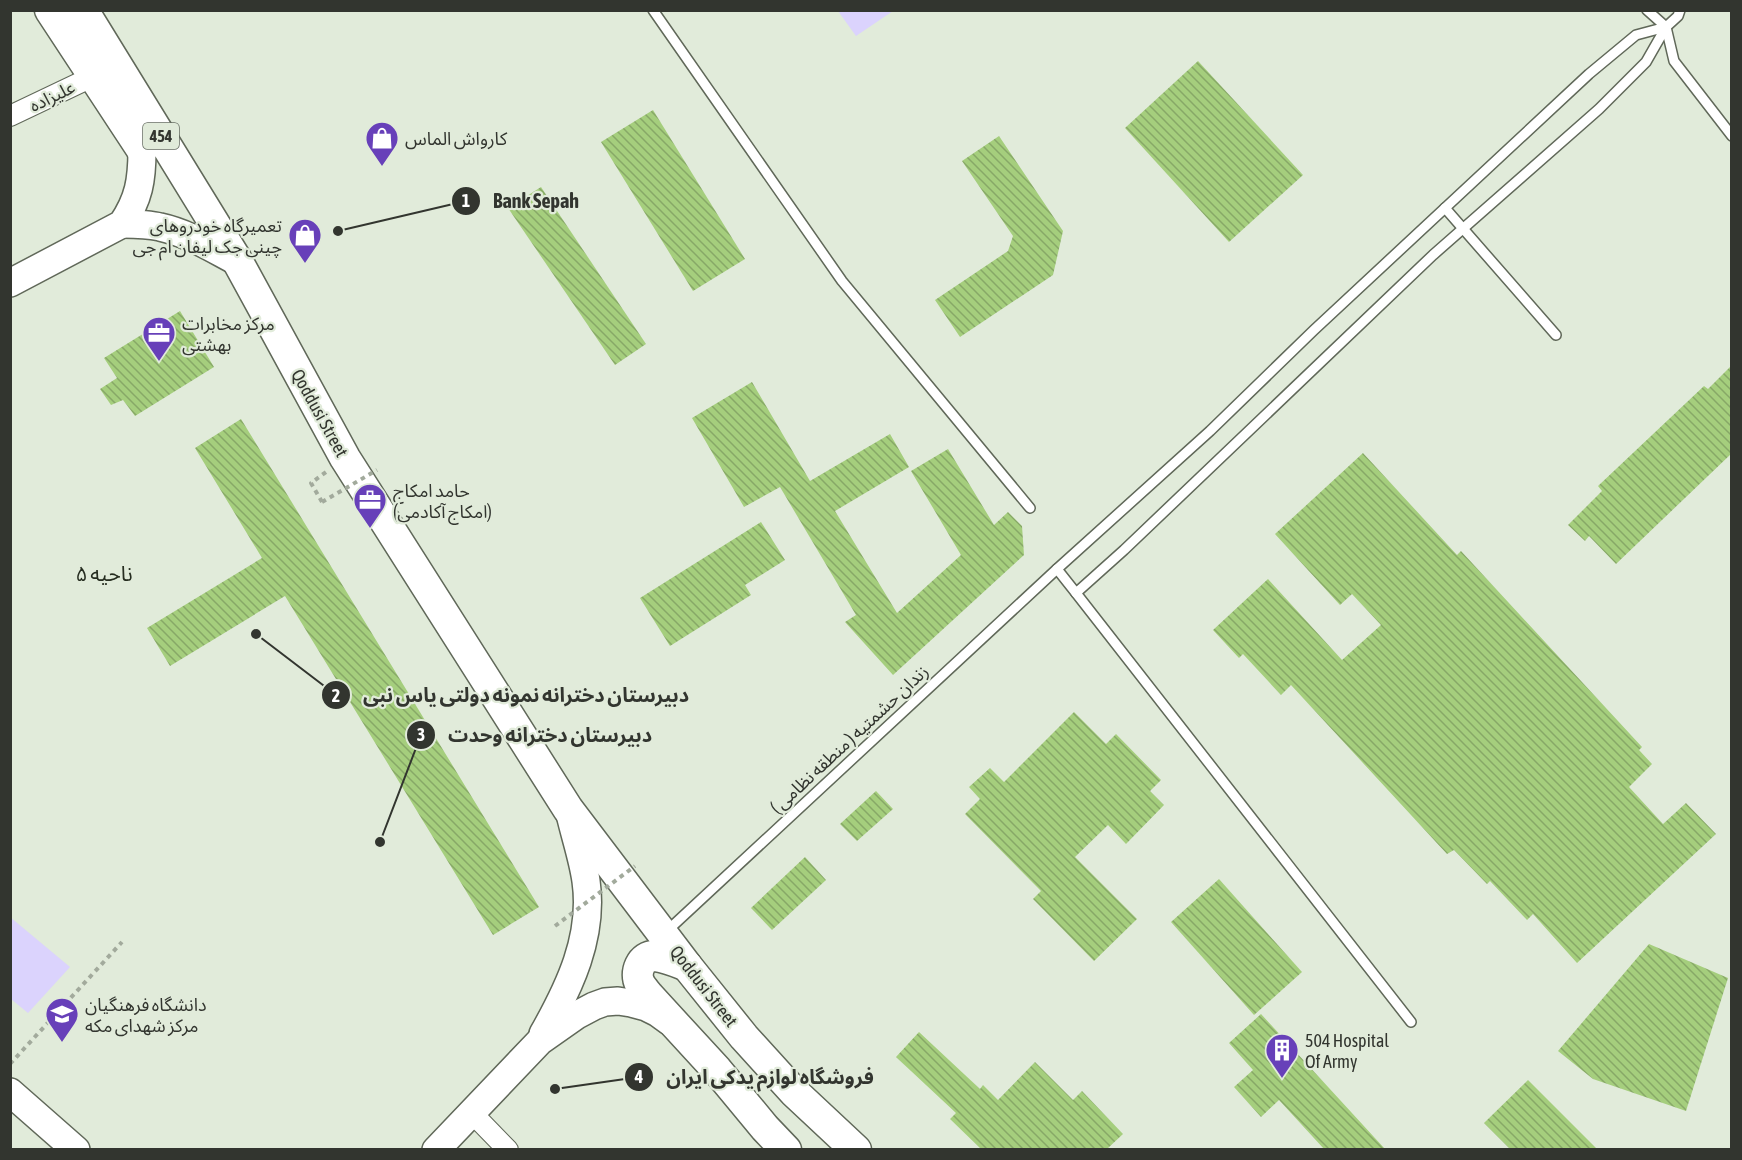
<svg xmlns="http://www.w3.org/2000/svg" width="1742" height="1160" font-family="'Asap Condensed','Noto Sans Arabic',sans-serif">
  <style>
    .pitch { fill: #dbd3fd }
    .building { fill: url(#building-back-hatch) }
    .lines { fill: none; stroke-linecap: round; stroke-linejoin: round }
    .lane-casing { stroke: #606859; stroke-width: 12 }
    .street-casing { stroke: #606859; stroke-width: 22 }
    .secondary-casing { stroke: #606859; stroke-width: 30 }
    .primary-casing { stroke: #606859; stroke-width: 33 }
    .path { stroke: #a2aa9c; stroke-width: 4; stroke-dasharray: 4.5 4.5; stroke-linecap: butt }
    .lane { stroke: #fff; stroke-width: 9 }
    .street { stroke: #fff; stroke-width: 20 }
    .secondary { stroke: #fff; stroke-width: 27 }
    .primary { stroke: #fff; stroke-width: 30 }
    .path-bridge { stroke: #a2aa9c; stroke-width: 4; stroke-dasharray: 4.5 4.5; stroke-linecap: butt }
    .labels { text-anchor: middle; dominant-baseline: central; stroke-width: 4.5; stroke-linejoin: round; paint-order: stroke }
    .shield { fill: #e1ebda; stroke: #666c62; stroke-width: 1.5 }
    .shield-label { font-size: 16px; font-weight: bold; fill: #32352f }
    .street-label { font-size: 18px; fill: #32352f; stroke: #e1ebda }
    .poi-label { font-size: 18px; fill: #32352f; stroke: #e1ebda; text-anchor: start }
    .quarter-label { font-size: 21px; fill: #262d20; stroke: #e1ebda }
    .leader { fill: none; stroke: #32352f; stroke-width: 2 }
    .callout-dot { fill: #32352f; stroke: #e1ebda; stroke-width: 2 }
    .mark-label { font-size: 18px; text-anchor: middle; font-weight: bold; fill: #fff }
    .callout-label { font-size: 20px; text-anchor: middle; font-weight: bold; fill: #32352f; stroke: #e1ebda; stroke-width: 4.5; stroke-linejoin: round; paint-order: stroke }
  </style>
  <defs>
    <pattern id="building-back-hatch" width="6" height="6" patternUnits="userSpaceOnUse" patternTransform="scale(1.5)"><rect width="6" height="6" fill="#a5ce7d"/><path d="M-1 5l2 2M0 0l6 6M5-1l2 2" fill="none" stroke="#87a867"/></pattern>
  </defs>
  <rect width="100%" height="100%" fill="#e1ebda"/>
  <g class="pitch">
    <polygon points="838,11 893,11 856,36"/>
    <polygon points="10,917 70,967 28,1013 11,999"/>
  </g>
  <g class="building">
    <polygon points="1198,61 1303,175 1229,242 1125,128"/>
    <polygon points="653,110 745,259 693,291 601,142"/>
    <polygon points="999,136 1063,231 1053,275 960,337 935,300 1008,251 1013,236 962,161"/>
    <polygon points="541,187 646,344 615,365 508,208"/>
    <polygon points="180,311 214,367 135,416 123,400 111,405 100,389 117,378 104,358"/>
    <polygon points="1731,366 1731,454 1616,564 1589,536 1585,541 1568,525 1602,491 1598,486 1704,386 1708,389"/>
    <polygon points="752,382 810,481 890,434 909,467 835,511 897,613 961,555 911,471 948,449 994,525 1008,512 1022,526 1024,555 893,675 845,622 856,615 780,487 744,507 692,418"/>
    <polygon points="241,419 539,907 493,935 285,596 170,666 147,628 262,558 195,448"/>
    <polygon points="1363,453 1457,555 1461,551 1642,747 1639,750 1652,764 1629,787 1663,824 1686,803 1716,834 1577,963 1533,914 1527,920 1490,881 1487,884 1454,850 1447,854 1291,685 1281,695 1243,654 1239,658 1213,630 1268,579 1342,660 1381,625 1352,594 1340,605 1275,534"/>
    <polygon points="761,522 785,560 745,585 751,595 670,646 640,598"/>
    <polygon points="1074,712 1106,744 1116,734 1161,780 1150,791 1164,805 1126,844 1108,825 1075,857 1137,919 1094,961 1033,899 1041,891 965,814 980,799 969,787 990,768 1004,782"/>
    <polygon points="876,791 893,809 857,841 840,824"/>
    <polygon points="805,857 826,880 772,930 751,908"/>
    <polygon points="1219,879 1302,972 1254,1015 1171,922"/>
    <polygon points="1649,944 1728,978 1686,1111 1593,1079 1558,1051"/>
    <polygon points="1261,1014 1385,1149 1324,1149 1279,1100 1261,1117 1234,1087 1253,1070 1229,1043"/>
    <polygon points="919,1032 980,1089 983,1085 998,1100 1035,1062 1073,1100 1082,1091 1123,1134 1107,1149 981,1149 950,1119 956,1113 896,1057"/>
    <polygon points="1528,1080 1597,1149 1510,1149 1484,1123"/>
  </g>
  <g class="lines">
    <defs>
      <g id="lane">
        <polyline points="653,10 842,281 1030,508"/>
        <polyline points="1647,10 1666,27 1674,61 1732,136"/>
        <polyline points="1445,208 1556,335"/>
        <polyline points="1057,569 1076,593 1124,550 1433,255 1599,109 1646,62 1666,27 1678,16 1680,10"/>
        <polyline points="1076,593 1411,1022"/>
        <polyline points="667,931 1057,569 1210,431 1314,330 1589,74 1636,35 1666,27"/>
      </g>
      <g id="street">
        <polyline points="10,116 94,76"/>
        <polyline points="472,1113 508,1150"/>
      </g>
      <g id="secondary">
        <path d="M122,224C135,224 148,224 160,227C188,233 213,249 238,262"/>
        <path d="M10,283L122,224C139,199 142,180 142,150"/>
        <path d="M543,1034C569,988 594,937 586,881C583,859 575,836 570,814"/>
        <polyline points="10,1092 76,1150"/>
        <polyline points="436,1150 540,1041 577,1015 594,1006 605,1002 618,1001 631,1003 646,1007 658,1013 669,1021"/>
      </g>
      <g id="primary">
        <polyline points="50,10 142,150"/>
        <polyline points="83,10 238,262 345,458 568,809 687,966 744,1037 794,1092 856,1150"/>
        <path d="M687,966C677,962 666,957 655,956C641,955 634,973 640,984C642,988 646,992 649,996L717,1070L765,1128L786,1150"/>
      </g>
    </defs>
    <use href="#lane" class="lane-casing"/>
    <use href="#street" class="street-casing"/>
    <use href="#secondary" class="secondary-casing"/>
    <use href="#primary" class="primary-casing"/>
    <g class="path">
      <polyline points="322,502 311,483 326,472"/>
      <polyline points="10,1064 122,942"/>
    </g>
    <use href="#lane" class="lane"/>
    <use href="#street" class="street"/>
    <use href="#secondary" class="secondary"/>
    <use href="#primary" class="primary"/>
    <g class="path-bridge">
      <polyline points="322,502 377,470"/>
      <polyline points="555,926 635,866"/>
    </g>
  </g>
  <defs>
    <symbol id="shop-pin" viewBox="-11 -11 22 30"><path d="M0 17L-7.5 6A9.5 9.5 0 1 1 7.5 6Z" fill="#6740b9" stroke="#e1ebda"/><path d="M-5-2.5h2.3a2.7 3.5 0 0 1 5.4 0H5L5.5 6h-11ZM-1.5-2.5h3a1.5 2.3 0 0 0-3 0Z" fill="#fff"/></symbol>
    <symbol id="office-pin" viewBox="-11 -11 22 30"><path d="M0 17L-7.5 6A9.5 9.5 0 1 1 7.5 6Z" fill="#6740b9" stroke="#e1ebda"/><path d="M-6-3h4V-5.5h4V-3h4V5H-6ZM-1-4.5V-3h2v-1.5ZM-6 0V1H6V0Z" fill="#fff"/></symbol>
    <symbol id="university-pin" viewBox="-11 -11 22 30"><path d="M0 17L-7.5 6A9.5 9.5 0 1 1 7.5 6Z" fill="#6740b9" stroke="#e1ebda"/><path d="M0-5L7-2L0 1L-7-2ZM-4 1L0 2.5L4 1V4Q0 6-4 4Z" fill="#fff"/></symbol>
    <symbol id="building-pin" viewBox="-11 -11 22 30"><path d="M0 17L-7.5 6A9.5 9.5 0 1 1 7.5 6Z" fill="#6740b9" stroke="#e1ebda"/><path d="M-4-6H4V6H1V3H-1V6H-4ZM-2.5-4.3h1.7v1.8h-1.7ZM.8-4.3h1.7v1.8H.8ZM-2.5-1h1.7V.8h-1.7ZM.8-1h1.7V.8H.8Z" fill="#fff"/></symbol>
  </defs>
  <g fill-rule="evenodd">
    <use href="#shop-pin" x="363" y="119" width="38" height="52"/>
    <use href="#shop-pin" x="286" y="216" width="38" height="52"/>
    <use href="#office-pin" x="140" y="314" width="38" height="52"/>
    <use href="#office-pin" x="351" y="481" width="38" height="52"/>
    <use href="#university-pin" x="43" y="995" width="38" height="52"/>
    <use href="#building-pin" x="1263" y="1031" width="38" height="52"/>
  </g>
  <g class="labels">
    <rect class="shield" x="143" y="123" width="36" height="26" rx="4.5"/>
    <g class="shield-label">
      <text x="161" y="136">454</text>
    </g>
    <g class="street-label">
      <text transform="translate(52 96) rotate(-26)">علیزاده</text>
      <text transform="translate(320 413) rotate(61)">Qoddusi Street</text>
      <text transform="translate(849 739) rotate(-43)">زندان حشمتیه ( منطقه نظامی )</text>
      <text transform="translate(704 986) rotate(52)">Qoddusi Street</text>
    </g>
    <g class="poi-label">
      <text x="405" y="138">کارواش الماس</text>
      <text x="282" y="225" text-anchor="end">تعمیرگاه خودروهای<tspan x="282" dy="21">چینی جک لیفان ام جی</tspan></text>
      <text x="182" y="323">مرکز مخابرات<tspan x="182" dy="21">بهشتی</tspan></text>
      <text x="393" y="490">حامد امکاج<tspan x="393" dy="21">(امکاج آکادمی)</tspan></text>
      <text x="85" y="1004">دانشگاه فرهنگیان<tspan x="85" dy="21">مرکز شهدای مکه</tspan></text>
      <text x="1305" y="1040">504 Hospital<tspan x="1305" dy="21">Of Army</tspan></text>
    </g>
    <g class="quarter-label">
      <text x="104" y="573">ناحیه ۵</text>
    </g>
  </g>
  <path class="leader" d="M338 231L466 201M256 634L336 695M380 842L421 735M555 1089L639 1077"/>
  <g class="callout-dot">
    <circle cx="338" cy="231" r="6"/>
    <circle cx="256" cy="634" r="6"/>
    <circle cx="380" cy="842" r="6"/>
    <circle cx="555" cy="1089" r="6"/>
    <circle cx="466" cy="201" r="15"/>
    <circle cx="336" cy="695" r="15"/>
    <circle cx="421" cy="735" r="15"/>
    <circle cx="639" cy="1077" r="15"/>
  </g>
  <g class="mark-label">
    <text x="466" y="207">1</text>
    <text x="336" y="702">2</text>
    <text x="421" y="741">3</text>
    <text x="639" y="1083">4</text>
  </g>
  <g class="callout-label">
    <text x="536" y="208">Bank Sepah</text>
    <text x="526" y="702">دبیرستان دخترانه نمونه دولتی یاس نبی</text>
    <text x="550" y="742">دبیرستان دخترانه وحدت</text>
    <text x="770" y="1084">فروشگاه لوازم یدکی ایران</text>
  </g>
  <rect width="1742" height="1160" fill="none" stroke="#32352f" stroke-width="24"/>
</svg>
